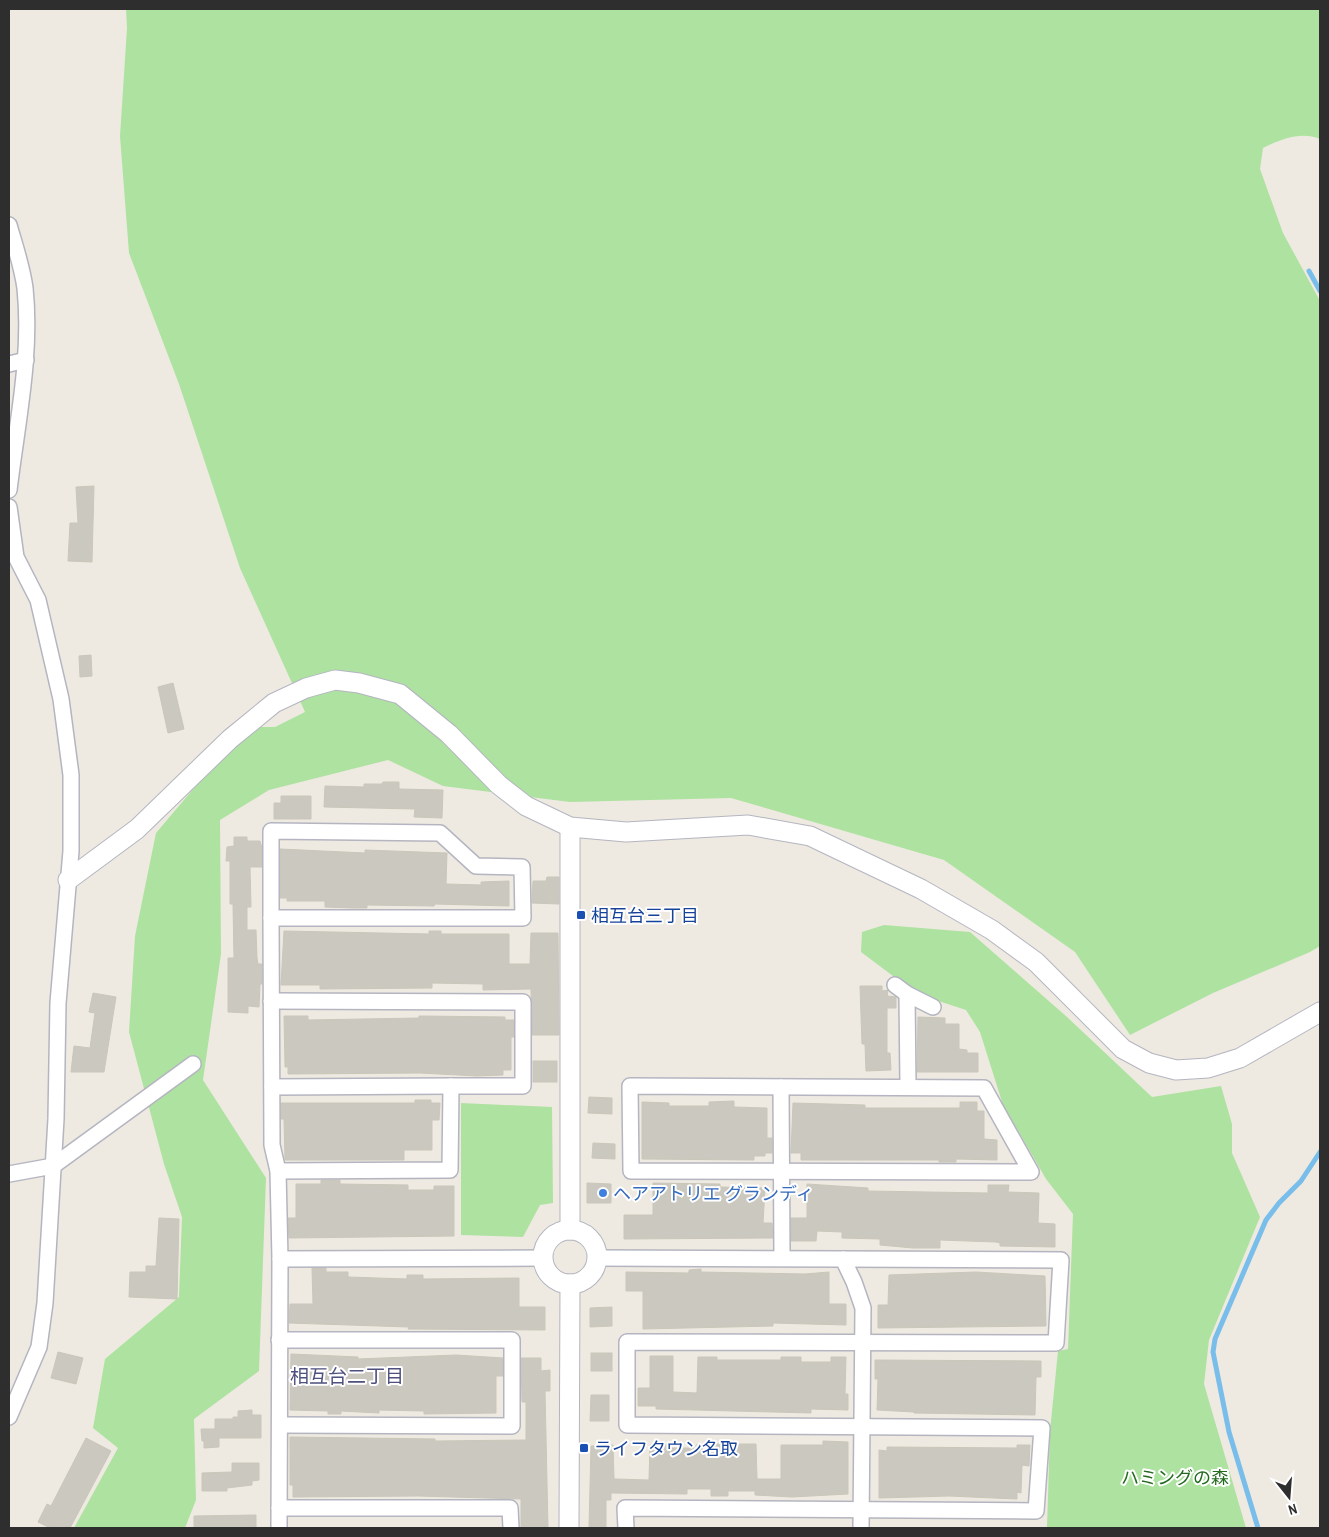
<svg xmlns="http://www.w3.org/2000/svg" width="1329" height="1537" font-family="'Archivo Narrow','Noto Sans JP',sans-serif">
  <style>
    .green { fill: #aee2a0 }
    .lines { fill: none; stroke-linecap: round; stroke-linejoin: round }
    .stream { stroke: #79beeb; stroke-width: 5 }
    .building { fill: #cac8bf; stroke: #cac6ba }
    .minor-casing { stroke: #b4b5c0; stroke-width: 18 }
    .tertiary-casing { stroke: #b4b5c0; stroke-width: 21 }
    .minor { stroke: #fff; stroke-width: 15 }
    .tertiary { stroke: #fff; stroke-width: 19 }
    .transit-dot { fill: #1a4fb4; stroke: #fff; stroke-width: 2 }
    .shop-dot { fill: #3f7fe0; stroke: #fff; stroke-width: 2 }
    .labels { text-anchor: middle; dominant-baseline: central; stroke-width: 4; stroke-linejoin: round; paint-order: stroke }
    .transit-label { font-size: 18px; fill: #164399; stroke: #fff; text-anchor: start }
    .shop-label { font-size: 18px; fill: #366cbe; stroke: #fff; text-anchor: start }
    .park-label { font-size: 18px; fill: #246a1e; stroke: #fff }
    .neighbourhood-label { font-size: 19px; fill: #4e517e; stroke: #fff }
  </style>
  <rect width="100%" height="100%" fill="#eeeae1"/>
  <g class="green">
    <path d="M126,9H1320V139C1301,131 1281,139 1263,148L1260,169L1283,233L1320,301V946L1310,952L1213,993L1130,1035L1075,952L944,860L731,798L570,802L443,786L388,760L269,790L220,820L221,954L203,1080L266,1178L259,1371L194,1419L196,1500L185,1528H74L118,1448L93,1428L105,1359L179,1297L182,1217L164,1164L129,1032L135,936L156,833L200,781L257,727H275L305,712L240,568L179,384L129,253L120,136L127,28Z"/>
    <polygon points="884,925 970,932 1067,1017 1152,1097 1221,1086 1232,1124 1232,1153 1260,1217 1209,1340 1204,1384 1246,1528 1047,1528 1050,1431 1058,1351 1068,1349 1073,1214 1046,1179 1003,1105 980,1032 966,1010 917,994 861,952 862,932"/>
    <polygon points="461,1103 552,1107 553,1203 540,1205 523,1237 461,1235"/>
  </g>
  <g class="lines">
    <g class="stream">
      <polyline points="1309,271 1320,291"/>
      <polyline points="1258,1528 1229,1432 1213,1352 1215,1339 1266,1220 1279,1203 1301,1181 1320,1152"/>
    </g>
  </g>
  <g class="building">
    <polygon points="94,486 92,562 68,561 70,523 78,523 76,487"/>
    <polygon points="91,655 92,676 80,677 79,656"/>
    <polygon points="173,683 184,729 168,733 158,687"/>
    <polygon points="383,782 399,782 399,789 443,790 442,818 414,817 415,809 324,807 325,786 364,787 364,784 382,784"/>
    <polygon points="281,796 311,796 311,819 274,819 274,803 281,803"/>
    <polygon points="234,837 247,837 247,841 260,841 262,848 262,867 250,867 251,907 247,907 247,930 256,930 257,958 258,964 262,964 262,984 260,984 259,1007 248,1006 248,1013 228,1012 228,958 234,958 233,904 230,904 230,861 226,861 227,847 234,846"/>
    <polygon points="280,849 365,853 365,850 447,853 446,884 481,885 481,882 509,881 509,906 435,904 434,906 367,905 367,908 353,908 325,907 325,901 287,901 287,898 280,898"/>
    <polygon points="547,877 559,877 559,904 532,903 533,881 546,881"/>
    <polygon points="284,931 429,934 429,931 441,931 441,934 509,934 509,964 530,964 531,933 558,933 559,1035 532,1035 531,989 483,990 483,984 432,983 432,988 320,989 320,985 281,985"/>
    <polygon points="860,986 882,986 882,991 888,990 887,996 896,997 896,1008 887,1008 887,1053 890,1053 891,1070 866,1071 865,1044 862,1044"/>
    <polygon points="93,993 116,997 104,1072 71,1072 74,1046 90,1048 95,1013 89,1012"/>
    <polygon points="284,1016 308,1016 308,1020 419,1018 419,1016 505,1017 505,1020 514,1020 514,1037 511,1037 511,1070 503,1070 503,1075 477,1076 420,1073 288,1074 288,1067 285,1067"/>
    <polygon points="918,1017 945,1018 945,1024 959,1024 959,1049 967,1050 967,1053 978,1053 978,1072 917,1072"/>
    <rect x="533" y="1061" width="24" height="21"/>
    <polygon points="589,1097 612,1098 612,1114 588,1113"/>
    <polygon points="415,1100 431,1100 431,1103 440,1103 439,1120 432,1120 432,1150 404,1150 404,1160 285,1160 284,1119 281,1119 281,1103 415,1103"/>
    <polygon points="734,1101 734,1107 767,1108 767,1138 772,1138 772,1153 765,1153 765,1156 754,1156 754,1160 642,1159 642,1102 669,1103 669,1106 709,1106 709,1102"/>
    <polygon points="960,1102 977,1102 977,1111 984,1111 984,1139 997,1140 997,1160 956,1159 956,1162 939,1162 939,1160 801,1160 801,1153 791,1153 793,1103 865,1105 865,1108 960,1108"/>
    <polygon points="593,1143 615,1144 615,1159 592,1158"/>
    <polygon points="321,1180 340,1180 340,1184 408,1185 408,1190 434,1190 434,1186 454,1186 454,1236 289,1238 288,1218 296,1218 296,1184 321,1184"/>
    <polygon points="587,1183 611,1184 611,1203 587,1203"/>
    <polygon points="653,1183 720,1184 720,1187 765,1188 763,1223 772,1223 773,1238 624,1239 624,1215 653,1215"/>
    <polygon points="807,1184 868,1188 868,1191 988,1193 988,1185 1009,1185 1008,1192 1039,1193 1038,1223 1055,1224 1055,1247 1000,1246 1000,1243 996,1242 940,1240 940,1248 913,1248 880,1245 880,1239 842,1238 842,1232 817,1231 816,1241 791,1241 791,1218 807,1218"/>
    <polygon points="159,1218 179,1219 177,1299 129,1297 130,1272 146,1272 146,1266 156,1266"/>
    <polygon points="312,1268 326,1268 326,1272 348,1272 348,1277 407,1279 407,1275 423,1275 423,1279 519,1278 519,1307 545,1307 545,1330 408,1329 409,1327 289,1323 290,1304 313,1304"/>
    <polygon points="701,1269 701,1272 805,1274 829,1272 829,1304 846,1304 846,1325 773,1323 773,1326 643,1329 643,1291 626,1291 626,1272 689,1273 689,1270"/>
    <polygon points="976,1272 1045,1276 1046,1326 878,1328 878,1305 888,1305 889,1275"/>
    <polygon points="612,1307 612,1326 590,1327 590,1308"/>
    <polygon points="58,1352 83,1358 76,1384 51,1378"/>
    <rect x="591" y="1353" width="21" height="18"/>
    <polygon points="291,1354 358,1357 358,1359 456,1355 503,1358 503,1376 496,1376 496,1413 424,1414 424,1411 379,1410 379,1413 341,1411 341,1414 328,1414 328,1411 290,1410"/>
    <polygon points="650,1356 673,1356 673,1392 697,1393 698,1357 717,1357 717,1360 781,1360 781,1357 801,1357 801,1362 831,1362 831,1357 846,1357 845,1394 848,1394 848,1410 811,1409 811,1413 656,1409 656,1406 638,1406 638,1388 650,1388"/>
    <polygon points="521,1358 541,1358 541,1371 550,1370 550,1391 545,1391 548,1528 521,1528 521,1499 418,1496 293,1497 293,1485 290,1485 290,1437 435,1439 435,1441 526,1440 526,1402 522,1402"/>
    <polygon points="875,1360 1041,1361 1041,1377 1036,1377 1035,1415 914,1413 914,1412 877,1410 878,1379 875,1379"/>
    <polygon points="591,1395 609,1395 609,1421 590,1421"/>
    <polygon points="252,1410 252,1415 261,1415 261,1438 219,1438 219,1447 204,1448 204,1441 202,1441 201,1429 215,1429 215,1419 233,1419 233,1417 238,1417 238,1411"/>
    <polygon points="86,1438 111,1451 70,1528 50,1528 38,1522 47,1504 51,1506"/>
    <polygon points="823,1441 848,1442 848,1494 792,1497 755,1495 755,1491 728,1491 728,1496 711,1496 711,1489 687,1489 687,1494 611,1493 611,1500 606,1500 606,1528 589,1528 591,1446 613,1445 614,1479 649,1480 650,1445 671,1444 671,1448 696,1448 696,1445 705,1444 756,1444 757,1479 781,1479 781,1445 823,1445"/>
    <polygon points="1017,1445 1030,1445 1029,1466 1022,1465 1021,1493 1017,1492 1017,1499 949,1496 879,1498 879,1450 887,1451 887,1447 1017,1448"/>
    <polygon points="232,1463 259,1463 259,1480 252,1481 252,1485 227,1488 227,1491 202,1491 202,1473 232,1472"/>
    <polygon points="256,1515 256,1528 194,1528 194,1516"/>
  </g>
  <g class="lines">
    <defs>
      <g id="minor">
        <path d="M9,225C15,246 22,266 25,288C32,355 17,423 9,490"/>
        <polyline points="9,364 26,360"/>
        <polyline points="9,507 16,557 38,600 61,699 71,775 71,851 58,1003 56,1119 45,1303 39,1347 9,1417"/>
        <polygon points="271,831 440,833 476,866 522,867 523,918 271,918"/>
        <polyline points="271,918 272,1145 278,1171 280,1259 279,1528"/>
        <polyline points="895,985 907,994 933,1007"/>
        <polyline points="907,994 908,1087"/>
        <polyline points="271,1001 523,1002 523,1086 451,1086 450,1170 278,1171"/>
        <polygon points="630,1086 984,1088 1031,1172 631,1171"/>
        <polyline points="272,1087 451,1086"/>
        <polyline points="781,1087 782,1257"/>
        <polyline points="9,1174 53,1166 193,1064"/>
        <polyline points="597,1258 843,1259 854,1282 863,1308 861,1528"/>
        <polyline points="280,1259 543,1258"/>
        <polyline points="279,1340 512,1340 512,1426 280,1425"/>
        <polyline points="279,1508 510,1508 511,1528"/>
        <polyline points="626,1528 625,1508 1036,1511 1042,1428 627,1425 627,1342 1056,1343 1061,1260 843,1259"/>
      </g>
      <g id="tertiary">
        <polyline points="570,827 570,1230"/>
        <polyline points="68,880 137,829 230,739 274,703 306,688 335,680 359,683 400,694 449,734 499,785 526,806 570,827 626,832 748,825 810,836 921,889 992,930 1036,962 1123,1049 1149,1063 1176,1070 1208,1068 1240,1058 1320,1012"/>
        <circle cx="570" cy="1257" r="27"/>
        <polyline points="569,1528 570,1284"/>
      </g>
    </defs>
    <use href="#minor" class="minor-casing"/>
    <use href="#tertiary" class="tertiary-casing"/>
    <use href="#minor" class="minor"/>
    <use href="#tertiary" class="tertiary"/>
  </g>
  <g class="transit-dot">
    <rect x="576" y="910" width="10" height="10" rx="2.5"/>
    <rect x="579" y="1443" width="10" height="10" rx="2.5"/>
  </g>
  <circle class="shop-dot" cx="603" cy="1193" r="5"/>
  <g class="labels">
    <g class="transit-label">
      <text x="591" y="915">相互台三丁目</text>
      <text x="594" y="1448">ライフタウン名取</text>
    </g>
    <g class="shop-label">
      <text x="613" y="1193">ヘアアトリエ グランディ</text>
    </g>
    <g class="park-label">
      <text x="1175" y="1477">ハミングの森</text>
    </g>
    <g class="neighbourhood-label">
      <text x="347" y="1376">相互台二丁目</text>
    </g>
  </g>
  <rect width="1329" height="1537" fill="none" stroke="#2e2e2e" stroke-width="20"/>
  <g transform="translate(1289 1497) rotate(163)" stroke="#ffffff" stroke-width="4" paint-order="stroke">
  <path d="M0-4L9 19L0 12L-9 19Z" fill="#2e2e2e"/>
  <text y="-8" font-size="14" font-weight="bold" text-anchor="middle" fill="#2e2e2e">N</text>
  </g>
</svg>
